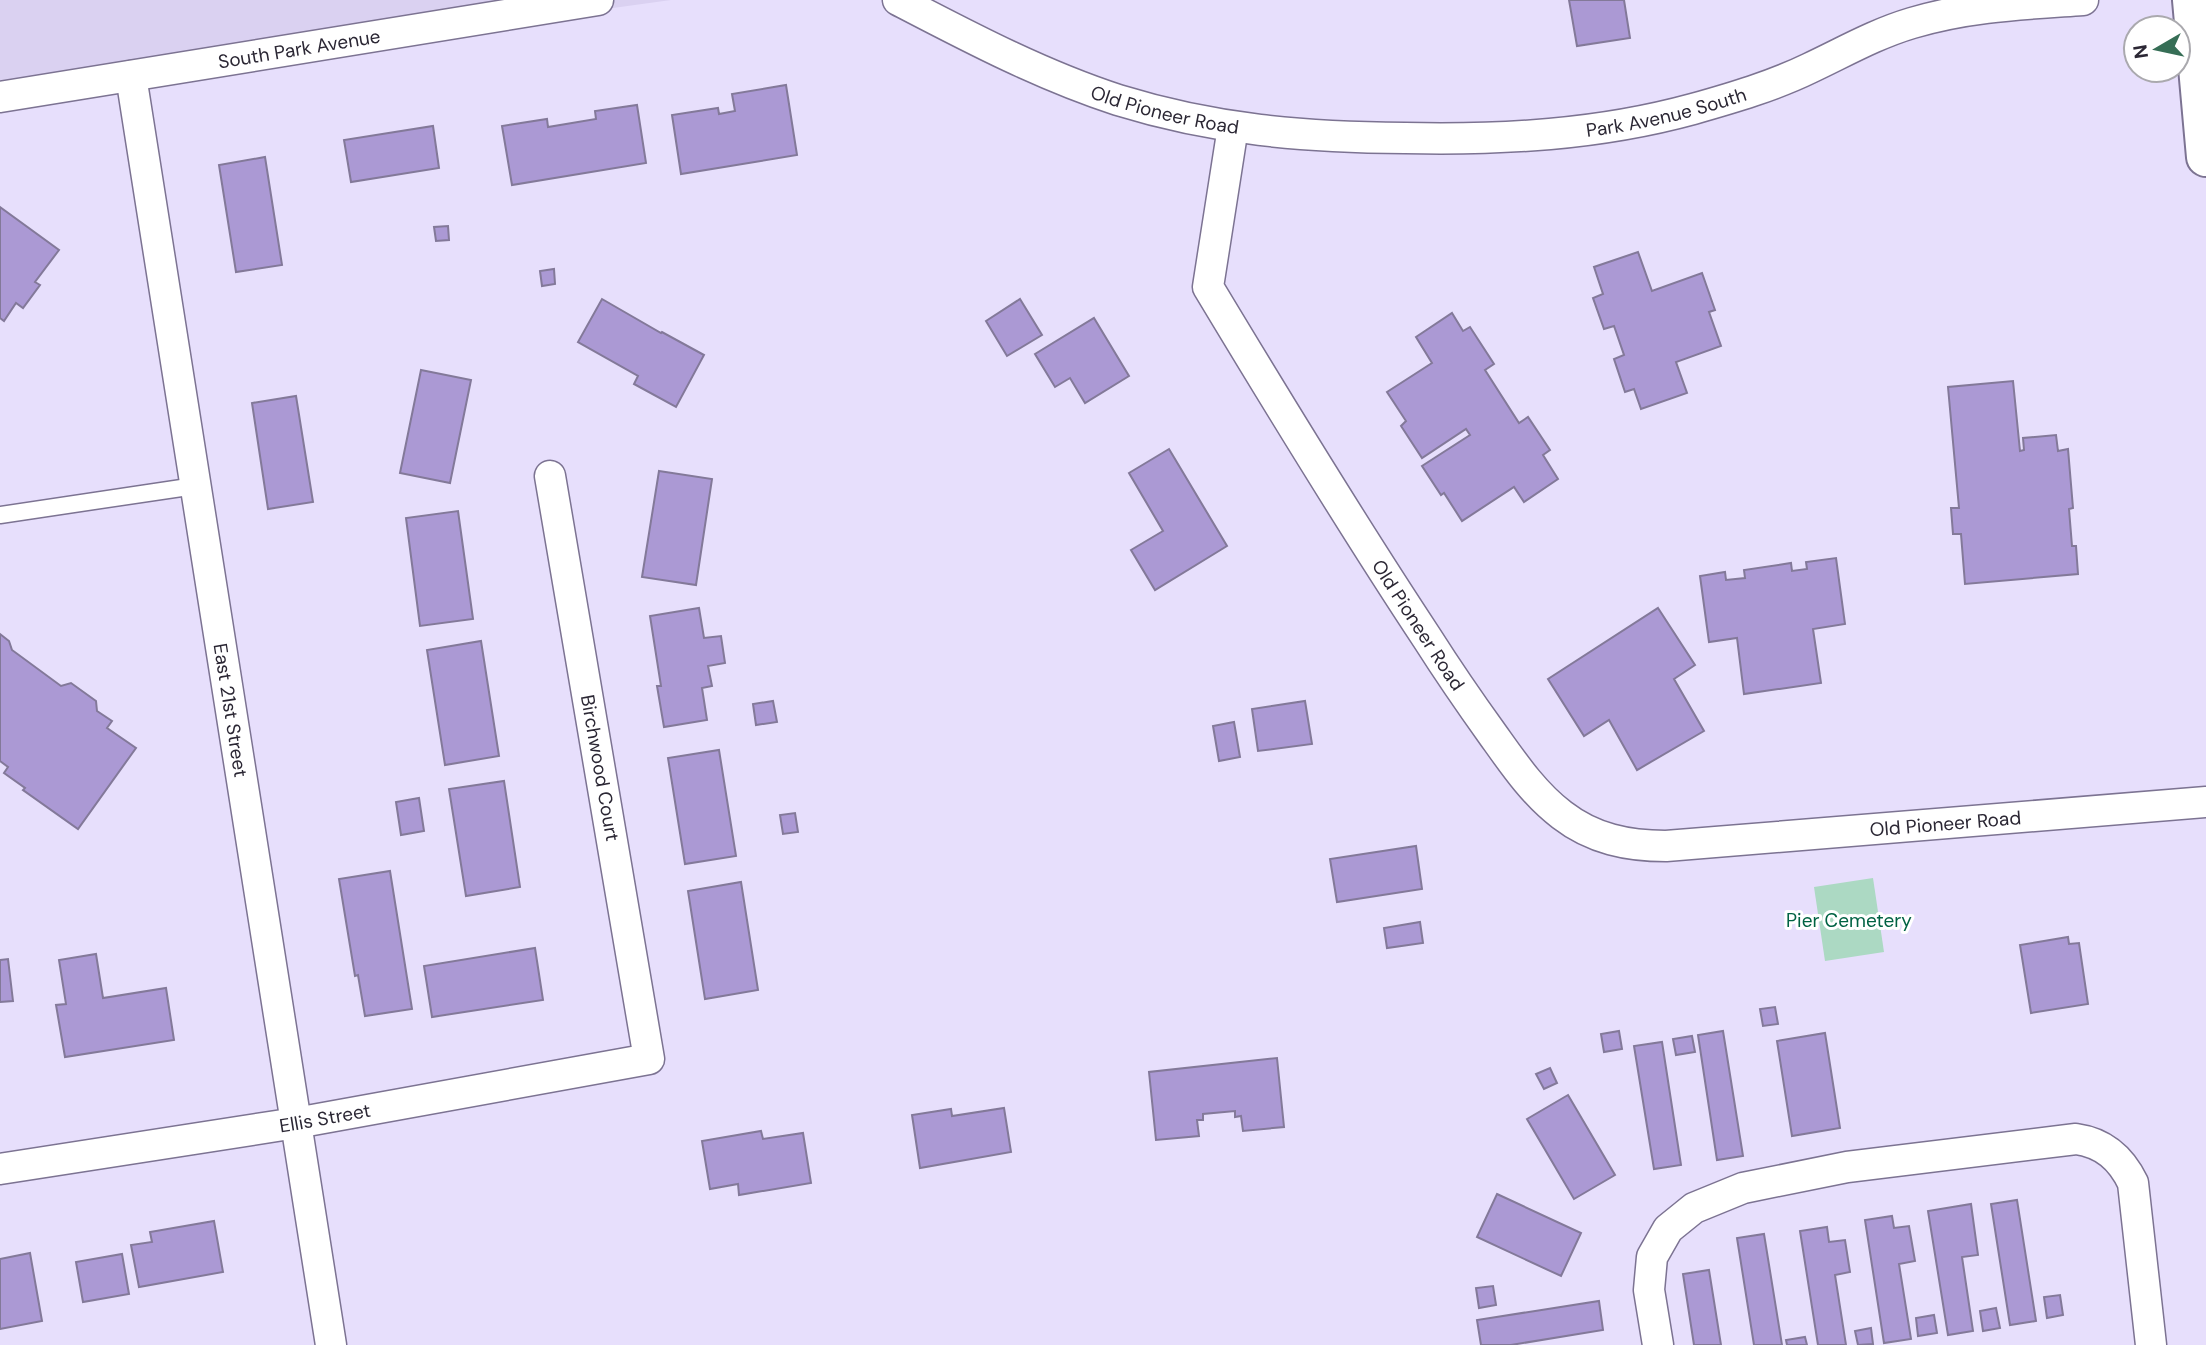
<svg xmlns="http://www.w3.org/2000/svg" width="2206" height="1345" font-family="'DM Sans',sans-serif">
  <style>
    .built { fill: #dad1f1 }
    .green { fill: #acd9c3 }
    .building { fill: #ab99d4; stroke: #837999; stroke-width: 2 }
    .lines { fill: none; stroke-linecap: round; stroke-linejoin: round }
    .lane-casing { stroke: #7c7392; stroke-width: 19 }
    .street-casing { stroke: #7c7392; stroke-width: 33 }
    .secondary-casing { stroke: #7c7392; stroke-width: 42 }
    .lane { stroke: #fff; stroke-width: 16 }
    .street { stroke: #fff; stroke-width: 30 }
    .secondary { stroke: #fff; stroke-width: 38 }
    .labels { text-anchor: middle; dominant-baseline: central; stroke-width: 6; stroke-linejoin: round; paint-order: stroke }
    .street-label { font-size: 19px; fill: #2b2734; stroke: #fff }
    .park-label { font-size: 19px; fill: #006243; stroke: #fff }
  </style>
  <rect width="100%" height="100%" fill="#e7dffc"/>
  <polygon class="built" points="0,0 671,0 159,71 0,97"/>
  <polygon class="green" points="1873,878 1884,952 1825,961 1814,887"/>
  <g class="building">
    <polygon points="1569,0 1624,0 1630,38 1577,46"/>
    <polygon points="786,85 797,155 681,174 672,115 718,108 719,114 735,111 732,94"/>
    <polygon points="637,105 646,163 512,185 502,126 547,119 548,127 596,119 595,111"/>
    <polygon points="433,126 439,168 351,182 344,140"/>
    <polygon points="265,157 282,265 236,272 219,165"/>
    <polygon points="0,207 59,250 35,282 40,285 23,308 16,303 4,321 0,318"/>
    <polygon points="448,226 449,240 436,241 434,227"/>
    <polygon points="1638,252 1652,291 1702,273 1715,310 1709,312 1721,346 1676,362 1687,393 1641,409 1634,389 1625,392 1614,359 1624,355 1614,326 1604,329 1593,298 1603,294 1594,267"/>
    <polygon points="554,269 555,284 542,286 540,271"/>
    <polygon points="602,299 661,333 662,332 704,355 676,407 634,384 638,376 578,342"/>
    <polygon points="1020,299 1042,335 1007,356 986,321"/>
    <polygon points="1452,313 1463,331 1470,327 1494,364 1485,370 1519,423 1528,417 1550,450 1543,455 1558,479 1524,502 1514,487 1462,521 1444,493 1441,495 1422,466 1470,435 1466,429 1422,458 1401,426 1406,421 1387,392 1432,363 1416,337"/>
    <polygon points="1094,318 1129,376 1085,403 1070,378 1055,387 1035,354"/>
    <polygon points="421,370 471,380 450,483 400,473"/>
    <polygon points="2013,381 2020,451 2024,450 2023,438 2056,435 2058,451 2068,449 2073,508 2069,509 2072,546 2076,546 2078,574 1965,584 1961,534 1953,534 1951,508 1959,508 1948,387"/>
    <polygon points="296,396 313,502 268,509 252,403"/>
    <polygon points="1169,449 1227,546 1155,590 1131,550 1163,531 1129,473"/>
    <polygon points="659,471 712,479 696,585 642,577"/>
    <polygon points="458,511 473,619 420,626 406,518"/>
    <polygon points="1836,558 1845,624 1813,629 1821,683 1744,694 1737,638 1709,642 1700,576 1725,572 1726,580 1745,578 1744,570 1791,563 1792,571 1807,569 1806,562"/>
    <polygon points="699,608 704,638 721,636 725,663 708,666 712,686 702,688 707,720 664,727 657,686 661,686 650,616"/>
    <polygon points="1658,608 1695,665 1674,679 1704,731 1637,770 1609,720 1584,736 1548,679"/>
    <polygon points="0,634 9,641 12,650 61,686 71,683 96,701 97,711 112,721 107,728 136,748 78,829 23,790 25,788 4,773 8,767 0,761"/>
    <polygon points="481,641 499,756 445,765 427,650"/>
    <polygon points="773,701 777,722 756,725 753,704"/>
    <polygon points="1305,701 1312,744 1258,751 1252,709"/>
    <polygon points="1234,722 1240,757 1219,761 1213,726"/>
    <polygon points="719,750 736,856 685,864 668,758"/>
    <polygon points="504,781 520,887 466,896 449,789"/>
    <polygon points="419,798 424,831 401,835 396,802"/>
    <polygon points="795,813 798,832 783,834 780,815"/>
    <polygon points="1416,846 1422,889 1337,902 1330,859"/>
    <polygon points="390,871 412,1009 365,1016 358,975 355,976 339,879"/>
    <polygon points="741,882 758,990 705,999 688,891"/>
    <polygon points="1420,922 1423,943 1387,948 1384,928"/>
    <polygon points="2068,937 2069,944 2079,943 2088,1004 2031,1013 2020,945"/>
    <polygon points="535,948 543,1000 432,1017 424,966"/>
    <polygon points="96,954 103,998 166,988 174,1040 65,1057 56,1005 66,1004 59,960"/>
    <polygon points="8,959 13,1001 0,1002 0,960"/>
    <polygon points="1775,1007 1778,1024 1763,1026 1760,1009"/>
    <polygon points="1619,1031 1622,1049 1604,1052 1601,1034"/>
    <polygon points="1723,1031 1743,1156 1717,1160 1698,1035"/>
    <polygon points="1825,1033 1840,1128 1792,1136 1777,1041"/>
    <polygon points="1692,1036 1695,1052 1676,1055 1673,1039"/>
    <polygon points="1662,1042 1681,1165 1654,1169 1634,1046"/>
    <polygon points="1277,1058 1284,1127 1243,1131 1241,1116 1235,1117 1235,1111 1203,1114 1203,1120 1197,1120 1199,1136 1156,1140 1149,1072"/>
    <polygon points="1550,1068 1557,1083 1544,1089 1536,1074"/>
    <polygon points="1568,1095 1615,1175 1574,1199 1527,1119"/>
    <polygon points="1004,1108 1011,1152 920,1168 912,1115 951,1109 952,1116"/>
    <polygon points="761,1131 763,1139 803,1133 811,1183 739,1195 738,1184 710,1189 702,1141"/>
    <polygon points="1497,1194 1581,1233 1561,1276 1477,1237"/>
    <polygon points="2017,1200 2036,1321 2010,1325 1991,1204"/>
    <polygon points="1971,1204 1978,1255 1962,1257 1973,1331 1948,1335 1928,1211"/>
    <polygon points="1892,1216 1894,1228 1909,1226 1915,1261 1899,1264 1911,1339 1884,1343 1865,1220"/>
    <polygon points="214,1221 223,1272 139,1287 131,1245 152,1242 150,1232"/>
    <polygon points="1827,1227 1829,1242 1845,1240 1850,1272 1835,1275 1846,1345 1818,1345 1800,1231"/>
    <polygon points="1764,1234 1782,1345 1754,1345 1737,1238"/>
    <polygon points="30,1253 42,1321 0,1329 0,1259"/>
    <polygon points="122,1254 129,1294 83,1302 76,1262"/>
    <polygon points="1709,1270 1721,1345 1694,1345 1683,1274"/>
    <polygon points="1493,1286 1496,1305 1479,1308 1476,1288"/>
    <polygon points="2060,1295 2063,1315 2047,1318 2044,1297"/>
    <polygon points="1599,1301 1603,1330 1511,1345 1481,1345 1477,1320"/>
    <polygon points="1996,1308 2000,1328 1983,1331 1980,1311"/>
    <polygon points="1934,1315 1937,1333 1918,1336 1916,1318"/>
    <polygon points="1871,1328 1873,1344 1858,1345 1855,1331"/>
    <polygon points="1805,1337 1807,1345 1787,1345 1786,1340"/>
  </g>
  <g class="lines">
    <defs>
      <polyline id="lane" points="0,515 195,486"/>
      <g id="street">
        <path id="s1" d="M898,0C969,37 1041,75 1118,100C1215,130 1303,137 1405,138C1502,140 1598,135 1693,109C1732,98 1773,86 1810,68C1844,52 1875,34 1912,23C1968,6 2025,4 2083,0"/>
        <path id="s2" d="M131,76L331,1345"/>
        <path id="s3" d="M0,97L598,0"/>
        <path id="s4" d="M1233,127L1208,287C1279,405 1351,523 1427,638C1448,671 1470,703 1493,735C1513,763 1534,794 1562,815C1593,839 1628,846 1666,846L2206,802"/>
        <path id="s5" d="M0,1169L296,1123L649,1059L550,476"/>
        <path d="M1658,1345L1649,1290L1652,1257L1668,1229L1694,1208L1743,1188L1847,1167L2076,1139C2104,1143 2121,1158 2133,1183L2151,1345"/>
      </g>
      <polyline id="secondary" points="2192,0 2206,157"/>
    </defs>
    <use href="#lane" class="lane-casing"/>
    <use href="#street" class="street-casing"/>
    <use href="#secondary" class="secondary-casing"/>
    <use href="#lane" class="lane"/>
    <use href="#street" class="street"/>
    <use href="#secondary" class="secondary"/>
  </g>
  <g class="labels">
    <g class="street-label">
      <text stroke="none"><textPath href="#s3" startOffset="303">South Park Avenue</textPath></text>
      <text stroke="none"><textPath href="#s1" startOffset="796">Park Avenue South</textPath></text>
      <text stroke="none"><textPath href="#s1" startOffset="290">Old Pioneer Road</textPath></text>
      <text stroke="none"><textPath href="#s4" startOffset="560">Old Pioneer Road</textPath></text>
      <text stroke="none"><textPath href="#s2" startOffset="642">East 21st Street</textPath></text>
      <text transform="translate(600 768) rotate(80)">Birchwood Court</text>
      <text stroke="none"><textPath href="#s4" startOffset="1190">Old Pioneer Road</textPath></text>
      <text stroke="none"><textPath href="#s5" startOffset="329">Ellis Street</textPath></text>
    </g>
    <g class="park-label">
      <text x="1849" y="920">Pier Cemetery</text>
    </g>
  </g>
  <g transform="translate(2157 49) rotate(261)"><circle r="33" fill="#ffffff" stroke="#aaa9ae" stroke-width="2"/>
  <path d="M0-5L12 26L0 18L-12 26Z" fill="#366e56"/>
  <text y="-10" font-size="19" font-weight="bold" text-anchor="middle" fill="#2b2734">N</text>
  </g>
</svg>
